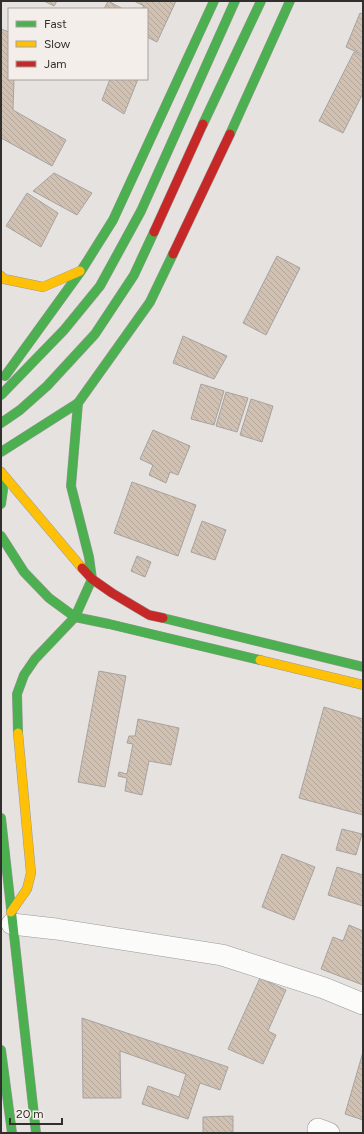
<svg xmlns="http://www.w3.org/2000/svg" width="364" height="1134" font-family="Figtree,sans-serif">
  <style>
    .building { fill: url(#building-back-hatch); stroke: #a6a3a1 }
    .lines { fill: none; stroke-linecap: round; stroke-linejoin: round }
    .street-casing { stroke: #9b9896; stroke-width: 22 }
    .fast-casing { stroke: #9b9896; stroke-width: 10 }
    .slow-casing { stroke: #9b9896; stroke-width: 10 }
    .jam-casing { stroke: #9b9896; stroke-width: 10 }
    .street { stroke: #fbfbfa; stroke-width: 21 }
    .fast { stroke: #4caf50; stroke-width: 9 }
    .slow { stroke: #ffc107; stroke-width: 9 }
    .jam { stroke: #c62828; stroke-width: 9 }
  </style>
  <defs>
    <pattern id="building-back-hatch" width="6" height="6" patternUnits="userSpaceOnUse"><rect width="6" height="6" fill="#d1c1b2"/><path d="M-1 5l2 2M0 0l6 6M5-1l2 2" fill="none" stroke="#b4a699"/></pattern>
  </defs>
  <rect width="100%" height="100%" fill="#e5e2df"/>
  <g class="building">
    <polygon points="44,1 57,1 54,6"/>
    <polygon points="108,1 123,9 104,9"/>
    <polygon points="134,1 176,1 157,42 147,37 147,9 142,9 144,6"/>
    <polygon points="360,13 363,14 363,55 346,47"/>
    <polygon points="1,29 9,32 9,79 14,79 13,110 66,140 52,166 1,138"/>
    <polygon points="354,52 363,57 363,93 343,133 319,121"/>
    <polygon points="110,79 138,79 124,114 102,100"/>
    <polygon points="54,173 92,193 77,215 33,191"/>
    <polygon points="27,193 58,213 41,247 6,226"/>
    <polygon points="277,256 300,268 266,335 243,323"/>
    <polygon points="183,336 227,356 214,379 173,363"/>
    <polygon points="201,384 224,391 214,425 191,419"/>
    <polygon points="226,392 248,398 237,432 216,426"/>
    <polygon points="251,399 273,406 262,442 240,435"/>
    <polygon points="153,430 190,446 178,475 170,472 166,483 149,475 153,465 140,459"/>
    <polygon points="132,482 196,505 178,556 114,533"/>
    <polygon points="202,521 226,530 215,560 191,552"/>
    <polygon points="137,556 151,562 145,577 131,571"/>
    <polygon points="99,671 126,676 105,787 78,782"/>
    <polygon points="324,707 363,719 363,815 299,798"/>
    <polygon points="138,719 179,728 171,765 149,761 142,795 125,791 127,778 118,776 119,772 127,774 133,744 127,743 129,736 135,736"/>
    <polygon points="342,829 362,834 356,855 336,850"/>
    <polygon points="282,854 315,867 294,920 262,907"/>
    <polygon points="337,867 363,875 363,906 328,895"/>
    <polygon points="349,925 363,931 363,985 321,969 333,937 343,941"/>
    <polygon points="260,978 286,990 268,1031 276,1035 263,1064 228,1049"/>
    <polygon points="82,1018 228,1067 220,1090 200,1083 188,1119 142,1104 148,1086 179,1097 186,1074 120,1051 121,1098 83,1098"/>
    <polygon points="363,1052 363,1120 345,1114"/>
    <polygon points="233,1116 233,1133 203,1133 203,1117"/>
  </g>
  <g class="lines">
    <defs>
      <g id="street">
        <polyline points="12,924 56,929 222,955 324,988 363,1004"/>
        <polyline points="318,1129 329,1133"/>
      </g>
      <g id="fast">
        <polyline points="203,124 261,1"/>
        <polyline points="230,134 290,1"/>
        <polyline points="5,376 81,271 113,220 214,1"/>
        <polyline points="1,395 64,330 100,286 141,211 235,1"/>
        <polyline points="1,423 20,410 47,386 95,334 134,275 154,232"/>
        <polyline points="1,452 78,403 150,302 173,254"/>
        <polyline points="1,472 3,490 1,504"/>
        <polyline points="1,536 24,572 49,598 75,617 109,624 260,660"/>
        <polyline points="163,618 363,667"/>
        <polyline points="18,733 17,694 24,675 35,659 75,617 92,579 89,557 71,486 78,403"/>
        <polyline points="1,818 36,1133"/>
        <polyline points="1,1050 12,1133"/>
      </g>
      <g id="slow">
        <polyline points="1,276 4,279 43,287 80,271"/>
        <polyline points="1,472 82,568"/>
        <polyline points="260,660 363,685"/>
        <polyline points="11,912 27,889 31,873 18,733"/>
      </g>
      <g id="jam">
        <polyline points="154,232 203,124"/>
        <polyline points="173,254 230,134"/>
        <polyline points="82,568 92,579 112,593 149,615 163,618"/>
      </g>
    </defs>
    <use href="#street" class="street-casing"/>
    <use href="#fast" class="fast-casing"/>
    <use href="#slow" class="slow-casing"/>
    <use href="#jam" class="jam-casing"/>
    <use href="#street" class="street"/>
    <use href="#fast" class="fast"/>
    <use href="#slow" class="slow"/>
    <use href="#jam" class="jam"/>
  </g>
  <rect width="364" height="1134" fill="none" stroke="#312f2d" stroke-width="4"/>
  <rect x="8" y="8" width="140" height="72" fill="#f4eeea" stroke="#a6a29e"/>
  <rect x="16" y="21" width="20" height="6" fill="#4caf50" stroke="#a6a29e"/>
  <text x="44" y="28" font-size="12" fill="#312f2d">Fast</text>
  <rect x="16" y="41" width="20" height="6" fill="#ffc107" stroke="#a6a29e"/>
  <text x="44" y="48" font-size="12" fill="#312f2d">Slow</text>
  <rect x="16" y="61" width="20" height="6" fill="#c62828" stroke="#a6a29e"/>
  <text x="44" y="68" font-size="12" fill="#312f2d">Jam</text>
  <path d="M10 1118v6h52v-6" fill="none" stroke="#312f2d" stroke-width="2"/>
  <text x="16" y="1118" font-size="12" fill="#312f2d" stroke="#f4eeea" stroke-width="3" paint-order="stroke">20 m</text>
</svg>
